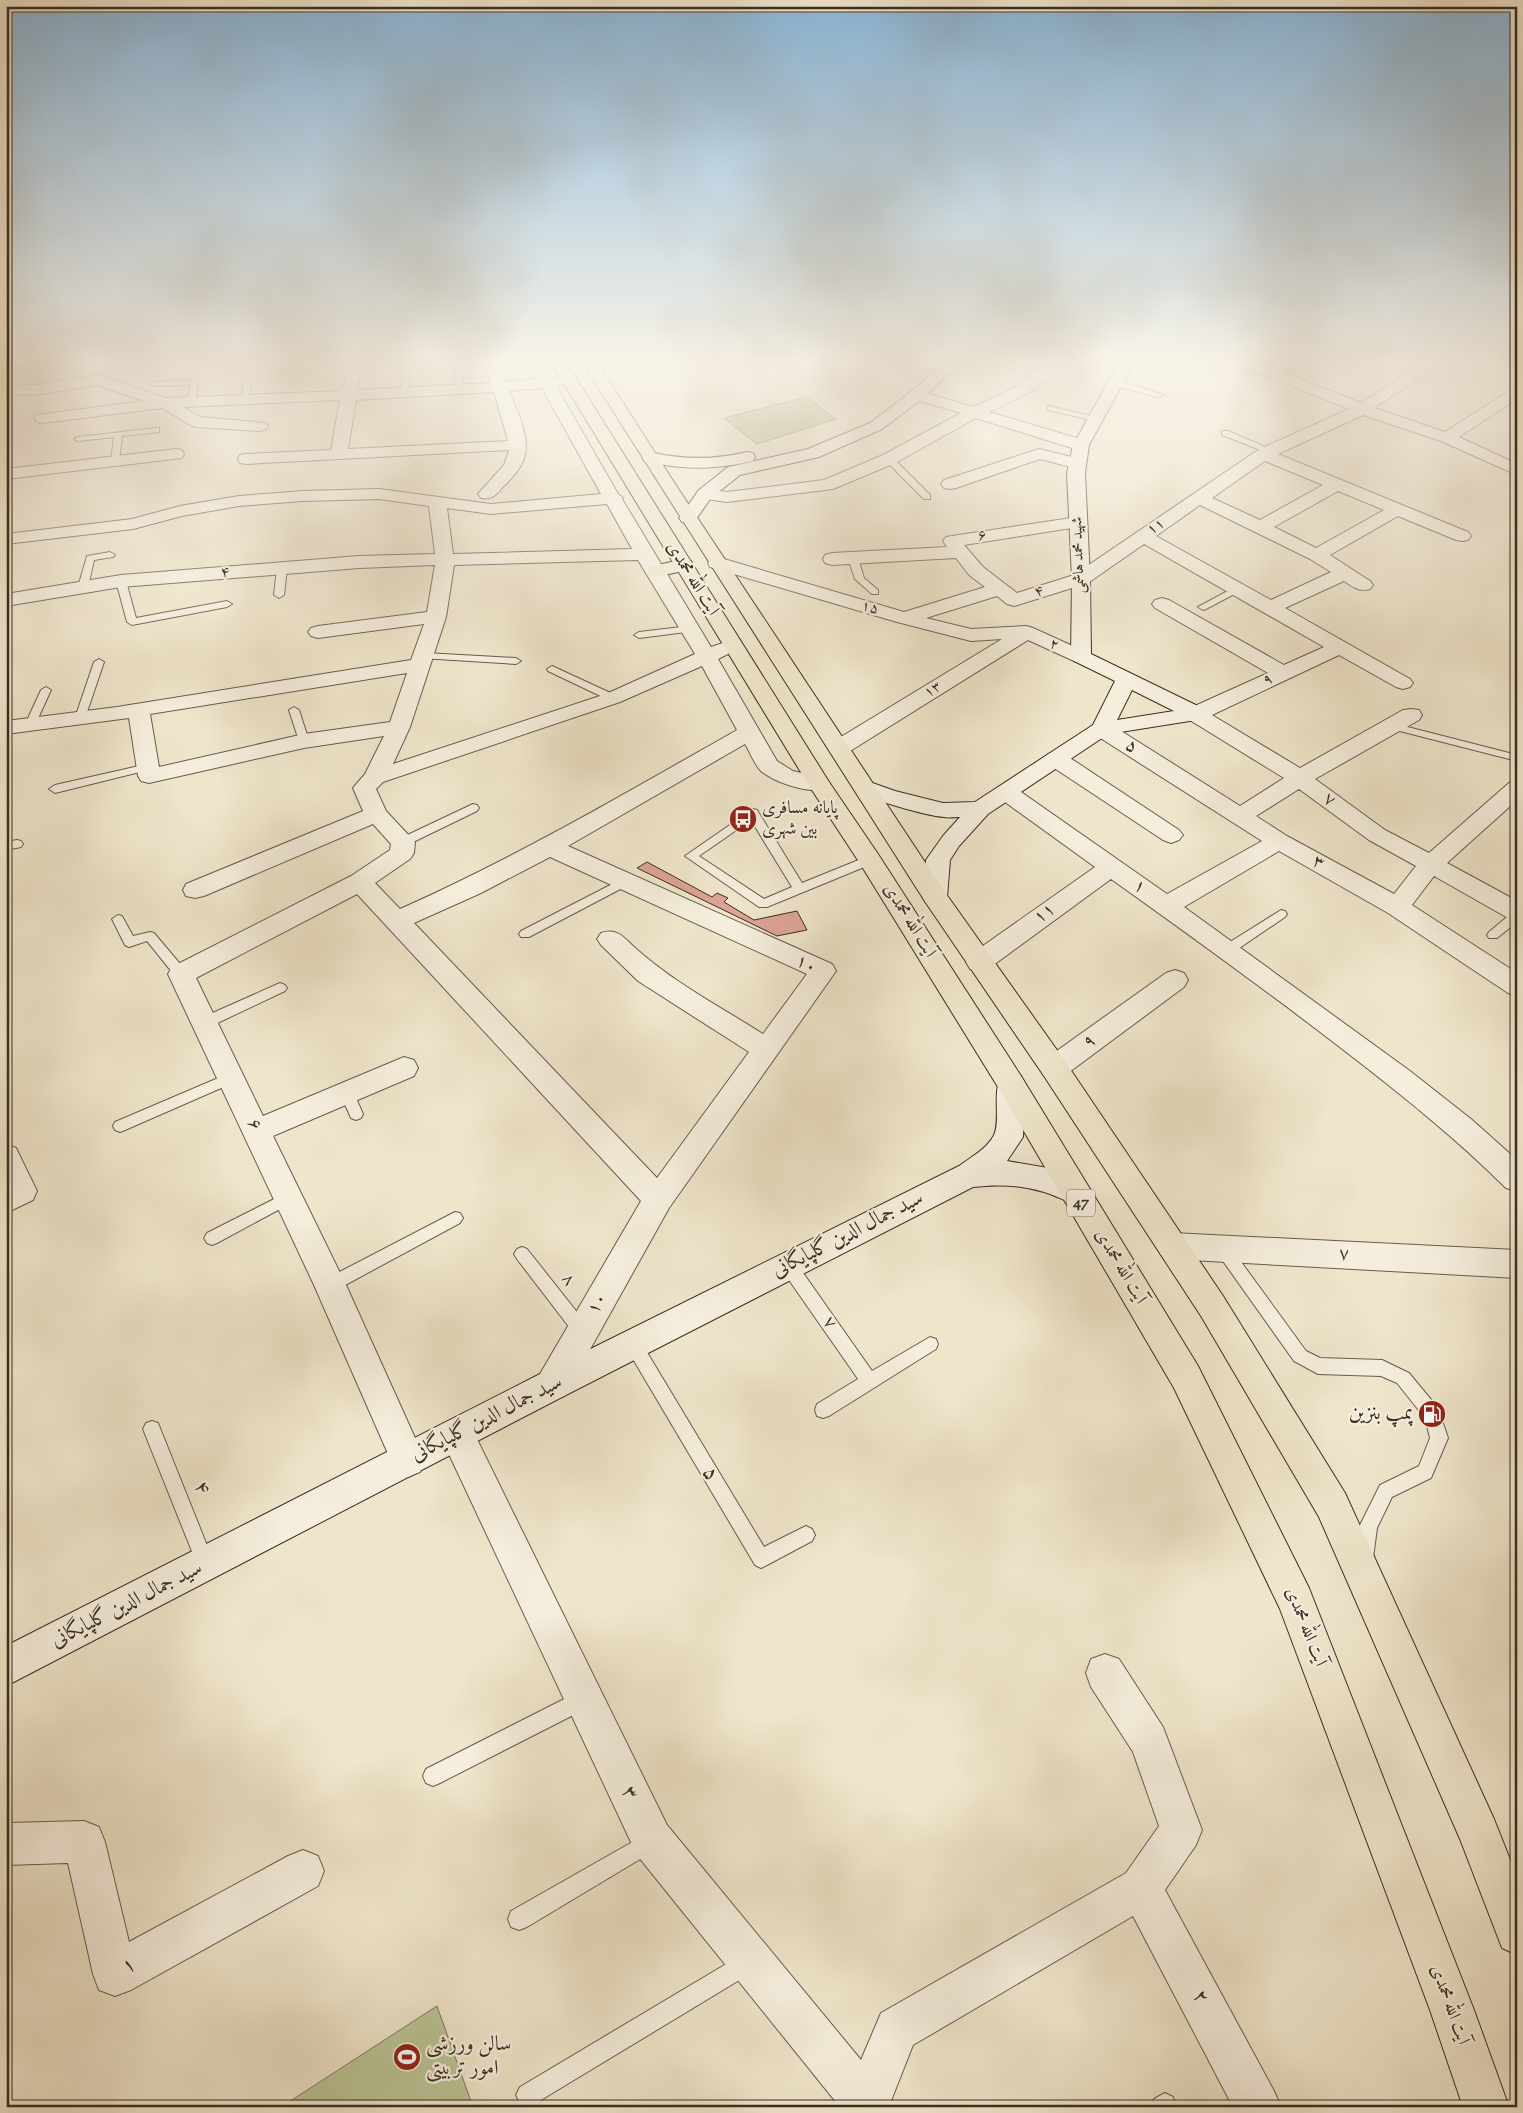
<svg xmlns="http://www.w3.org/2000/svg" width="1523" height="2113" font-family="'Sorts Mill Goudy',Amiri,serif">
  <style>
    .green { fill: #bac496; stroke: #7a7a5c }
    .building { fill: #dca396; stroke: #392f23 }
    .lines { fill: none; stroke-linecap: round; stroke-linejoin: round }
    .lane-casing { stroke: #665c4d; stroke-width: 2 }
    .street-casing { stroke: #665c4d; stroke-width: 2 }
    .secondary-casing { stroke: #392f23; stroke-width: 2 }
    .primary-casing { stroke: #392f23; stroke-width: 2 }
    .highway-casing { stroke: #392f23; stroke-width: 2 }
    .lane { fill: #f5eedd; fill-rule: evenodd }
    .street { fill: #f5eedd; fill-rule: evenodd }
    .secondary { fill: #f5eedd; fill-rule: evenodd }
    .primary { fill: #efe5cb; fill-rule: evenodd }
    .highway { fill: #efe5cb; fill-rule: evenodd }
    .labels { text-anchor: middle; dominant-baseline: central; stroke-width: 4.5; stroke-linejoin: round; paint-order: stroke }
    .far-street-label { font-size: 15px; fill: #392f23; stroke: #f5eedd }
    .shield { fill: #f5eedd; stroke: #71685b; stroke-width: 1 }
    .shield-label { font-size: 16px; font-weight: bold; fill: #392f23 }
    .street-label { font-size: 18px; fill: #392f23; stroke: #f5eedd }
    .poi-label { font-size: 18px; fill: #392f23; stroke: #f5eedd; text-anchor: start }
    .near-street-label { font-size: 21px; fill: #392f23; stroke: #f5eedd }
    .near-poi-label { font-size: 21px; fill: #392f23; stroke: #f5eedd; text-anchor: end }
  </style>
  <rect width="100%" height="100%" fill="#efe5cb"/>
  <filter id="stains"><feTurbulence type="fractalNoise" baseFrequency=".004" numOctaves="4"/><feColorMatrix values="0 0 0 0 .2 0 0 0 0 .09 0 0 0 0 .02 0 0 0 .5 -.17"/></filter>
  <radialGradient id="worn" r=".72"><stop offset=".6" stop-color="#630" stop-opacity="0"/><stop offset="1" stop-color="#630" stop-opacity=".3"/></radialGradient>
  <g class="green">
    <polygon points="807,397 836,419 757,444 724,418"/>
    <polygon points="437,2006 473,2107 281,2107"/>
  </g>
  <polygon class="building" points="647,862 712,897 717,893 728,898 724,902 754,920 797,911 807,930 777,936 637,868"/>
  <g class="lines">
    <defs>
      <g id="lane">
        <polygon points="1008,364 1014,364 1048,375 1044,377 1008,368"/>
        <polygon points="456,370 463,372 461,391 457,393 453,391"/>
        <polygon points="403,373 410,375 408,394 404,396 400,394"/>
        <polygon points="194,380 198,382 195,403 191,405 187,403 190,385 155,386 151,384 155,382"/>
        <polygon points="244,381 251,383 249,401 245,403 241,401"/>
        <polygon points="1113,381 1119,381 1164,395 1157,397 1113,385"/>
        <polygon points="1048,406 1096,417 1100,419 1096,421 1048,410"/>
        <polygon points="156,428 159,428 159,432 122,436 119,461 115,464 111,461 114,437 78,441 74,439 78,437"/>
        <polygon points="1222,431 1228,431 1275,451 1268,453 1222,435"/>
        <polygon points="886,457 892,457 930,495 930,499 924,499 886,461"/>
        <polygon points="110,552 115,555 113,557 94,560 88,587 86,589 80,589 78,587 87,556"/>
        <polygon points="853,555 858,558 864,578 878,590 878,594 872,594 855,579 848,558"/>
        <polygon points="282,565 287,568 284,595 279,598 274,595 277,568"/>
        <polygon points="121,578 126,581 136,618 227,601 232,604 227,607 132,625 127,622 116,581"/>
        <polygon points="1237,586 1240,587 1240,591 1206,609 1203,610 1198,607"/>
        <polygon points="690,626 694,627 694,631 639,638 634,635 639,632"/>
        <polygon points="425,653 516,658 521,661 516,664 421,658 420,656"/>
        <polygon points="99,659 104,662 85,718 80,721 76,720 75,718 94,662"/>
        <polygon points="552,666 617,696 618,698 617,700 609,700 548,671 547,669"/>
        <polygon points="46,687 51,690 35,725 30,728 26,727 25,725 41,690"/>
        <polygon points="294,707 299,710 309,741 308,743 300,743 299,741 289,710"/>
        <polygon points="1392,723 1517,755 1517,761 1388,728 1387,726"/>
        <polygon points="148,764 152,765 154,767 152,769 55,793 49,789 55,785"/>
        <polygon points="473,804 477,805 479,808 477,811 407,845 399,845 397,842 399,839"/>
        <path d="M753,809L757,810L802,883L866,857H874L876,860L874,863L767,907H759L685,856ZM751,820L792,887L764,899L699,856Z"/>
        <polygon points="17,840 21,841 23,844 21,847 6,850 6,842"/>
        <polygon points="624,878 630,882 628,885 529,937 521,937 519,934 521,931"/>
        <polygon points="1281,910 1285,911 1287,914 1285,917 1232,953 1222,953 1221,950 1222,947"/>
        <polygon points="1517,911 1517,922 1497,938 1489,938 1487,935 1489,932 1513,912"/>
        <polygon points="118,915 122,916 133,936 150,932 154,933 186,971 188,974 186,977 176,977 147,941 129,947 125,945 112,919"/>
        <polygon points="280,983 285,985 287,988 285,991 209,1027 199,1027 197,1023 199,1019"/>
        <polygon points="230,1073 235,1074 237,1078 235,1082 125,1130 120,1132 115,1130 113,1126 115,1122"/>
        <polygon points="347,1087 352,1089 363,1114 361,1118 356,1120 351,1118 340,1093 342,1089"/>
        <polygon points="288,1192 293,1194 296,1198 293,1202 217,1243 212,1245 207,1243 204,1238 207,1233"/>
        <polygon points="455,1212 460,1213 463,1218 460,1223 336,1290 330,1292 324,1290 322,1285 324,1280"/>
        <polygon points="1223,1242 1228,1244 1306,1351 1320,1358 1382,1360 1409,1373 1438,1408 1448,1438 1431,1478 1392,1497 1377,1528 1373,1558 1370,1564 1364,1567 1358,1564 1355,1558 1359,1527 1380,1485 1419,1466 1430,1438 1425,1418 1397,1383 1381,1376 1318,1374 1294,1361 1218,1254 1215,1249 1218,1244"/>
        <polygon points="522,1247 527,1249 588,1326 590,1331 588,1336 582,1338 576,1336 517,1259 514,1254 517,1249"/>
        <polygon points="788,1258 794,1260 872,1371 930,1337 936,1339 938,1344 936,1349 829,1416 823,1418 817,1416 815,1410 817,1404 858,1379 782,1270 780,1265 782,1260"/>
        <polygon points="633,1337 639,1339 764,1547 806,1526 812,1529 815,1535 812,1541 767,1565 761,1568 755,1565 627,1349 625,1344 627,1339"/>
        <polygon points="152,1421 158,1423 214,1563 211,1569 205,1572 199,1569 143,1429 146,1423"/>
        <polygon points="584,1689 591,1692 594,1699 591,1706 440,1783 433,1786 426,1783 423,1776 426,1769"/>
        <polygon points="650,1832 657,1835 660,1842 657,1849 527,1927 519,1930 511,1927 508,1919 511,1911"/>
        <polygon points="748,1951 756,1954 759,1962 756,1970 536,2103 528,2107 520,2103 516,2095 520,2087"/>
        <polygon points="1165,2093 1173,2097 1176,2107 1151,2107 1154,2099"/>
      </g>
      <g id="street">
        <path d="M482,359H497L506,382L537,379L526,359H541L551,378L569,374L574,376L577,379L574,382L556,386L618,494L623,498L622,499L711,647L723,643L730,645L733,649L730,653L718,659L777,761L793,771L827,779L830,784L827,789C809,794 775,783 761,771C754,764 750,752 745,744L568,846L832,964L836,971L669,1208L564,1396L552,1401L540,1396L535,1385L540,1374L641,1201L357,894L196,978L263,1116L404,1057L414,1060L418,1068L414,1076L273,1136L346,1285L425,1460L420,1472L408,1477L396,1472L314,1285L168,974L172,967L351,876L390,850L391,844L373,824L204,896L195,898L186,896L183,890L186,884L363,811L353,788L365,774L384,736L304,748L149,783L141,781L138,776L129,718L6,734V721L117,707L411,660L424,624L318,638L311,636L308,632L311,628L318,626L427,612L435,565L359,568L121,587L6,606V594L121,575L359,556L435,554L429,506L379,499L303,501L239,506L182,516L133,529L6,544V534L132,519L180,506L239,496L303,491L379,489L491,504L601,494L542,388L509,391C517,410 531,439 524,458C521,469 511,479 503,487C496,495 492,500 481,498L478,494L504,465L509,450L246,464L240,463L238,459L240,455L246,454L331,450L340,400L183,407L200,417L266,423L268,426L266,429L260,431L196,427L190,425L162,408L42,423L36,421L34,418L36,415L144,401L97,385L36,395L6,394V384L36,385L98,375L166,398L342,391L347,372H357L360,375L357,390L491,383ZM494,392L508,441L348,449L356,400ZM607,504L632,549L453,554L447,508L491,514ZM638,560L695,654L606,694L393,764L410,727L446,617L454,565ZM702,666L737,730C626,793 517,857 400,909L375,883L410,859L414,853L415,842L386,811L376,789L383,782L620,702ZM407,673L390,722L304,734L159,767L150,714ZM550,857L807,974L763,1034C719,1006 671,981 633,946C623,936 616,928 601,933L597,939L601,945L638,981L749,1052L657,1178L414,923L481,893Z"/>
        <path d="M1054,359H1070C1053,383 1015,400 989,412L1087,441L1089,445L1087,449H1075L976,418L895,463L833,489L727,502L699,498L696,494L699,490L705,489L727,492L824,480L883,455L961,413L911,398L909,395L911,392H923L973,407C1005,394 1027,381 1054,359Z"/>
        <path d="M1229,359H1250L1361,403L1430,359H1448L1374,408L1445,432L1512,389L1517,387V399L1459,437L1517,464V475L1441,441L1363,415L1278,454L1468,532L1471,536L1468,540L1462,541L1456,540L1398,516L1330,555L1370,581L1373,585L1370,589C1359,592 1353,587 1344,581L1285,608L1410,679L1413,683L1410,687L1403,689L1396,687L1339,655L1212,715L1300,768L1403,710L1411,709L1419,710L1422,715L1419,720L1315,779L1385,830L1429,853L1509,783L1517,781V800L1447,863L1517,901V921L1508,918L1434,876L1412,905L1517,973V996L1508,993L1388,913L1279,851L1184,907L1410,1071L1471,1119L1517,1160V1191L1506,1188C1455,1137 1398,1092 1341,1048C1266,990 1188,934 1111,879L988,969L979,971L970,969L966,962L970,955L1095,867L998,797L995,792L998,787L1006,785L1014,787L1167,894L1262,841L1094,734L1091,729L1094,724L1102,722L1110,724L1240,806L1284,778L1188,719L1185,714L1188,709L1268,673L1155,608L1152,604L1155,600L1162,598L1169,600L1284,665L1324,647L1144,544L1088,583L1014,606L1007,604L997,596L926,618L971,629L1026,626L1033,628L1088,653L1091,657L1088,661L1081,663L1074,661L1028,640L847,753L839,755L831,753L828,748L831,743L1002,639L971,641L897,622L710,567L708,563L710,559L717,557L724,559L904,612L985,587L969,575L956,558L832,565L825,563L823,559L825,555L832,553L947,547L943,541L946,537L952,536L1078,517L1084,518L1087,522L1084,526L964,545L983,567L1017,593L1074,575L1258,450L1349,409L1231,362ZM1265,461L1323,485L1260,520L1212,498ZM1338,491L1384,510L1316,548L1274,527ZM1200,505L1310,559L1331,572L1271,600L1156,536ZM1299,789L1369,840L1416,866L1394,894L1287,836L1256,816Z"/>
        <polygon points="176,449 182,450 184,454 182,458 6,479 6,469"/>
        <polygon points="1039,449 1084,460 1086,464 1084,468 1078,469 1040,459 956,488 950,489 944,488 941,484 944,480"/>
        <polygon points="1056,752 1064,754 1179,830 1183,835 1179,840 1171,843 1163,840 1048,764 1045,759 1048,754"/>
        <polygon points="1175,970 1184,973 1188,980 1184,987 1064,1076 1054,1079 1044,1076 1040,1068 1044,1060 1166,973"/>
        <polygon points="6,1144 16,1148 37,1191 33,1200 6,1213"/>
        <polygon points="1172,1233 1517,1250 1517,1278 1172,1259 1161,1255 1157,1246 1161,1237"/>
        <polygon points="457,1419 469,1423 667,1825 861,2060 881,2013 1126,1873 1159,1826 1133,1752 1091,1687 1086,1673 1091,1659 1105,1654 1119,1659 1163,1727 1202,1830 1196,1845 1165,1890 1274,2091 1281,2107 1233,2107 1133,1916 913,2045 891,2101 893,2107 840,2107 637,1855 440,1435 445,1423"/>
        <polygon points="84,1821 99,1827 105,1842 129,1942 288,1856 303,1850 318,1856 324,1871 318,1886 131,1990 115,1996 99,1990 93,1974 68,1863 6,1865 6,1823"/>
      </g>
      <g id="secondary">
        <polygon points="13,359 37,359 35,362 6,370 6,361"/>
        <polygon points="952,359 970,359 946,376 923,398 882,429 819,457 740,475 711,498 694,522 688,523 682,522 679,518 699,490 728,467 808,449 870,423 911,392 936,370"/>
        <path d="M1121,359H1136L1089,445L1085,473L1090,579L1091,654L1204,709L1207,714L1204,719L1196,720L1108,734L988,814L959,846L950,860L947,897L944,903L935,905L926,903L923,897L926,860L943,836L960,817C955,817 949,818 944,817C929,816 860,798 853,787L856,782L864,780L895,791L943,803L975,802L1093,725L1115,681L1074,661L1071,657L1072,579L1067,473L1073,445ZM1132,690L1174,711L1117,720Z"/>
        <path d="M650,452C683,460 713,460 747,452L753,453L755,457L753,461C715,470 682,470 644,461L642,457L644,453Z"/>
        <path d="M1011,1073L1021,1076L1025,1084L1023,1137L1007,1161L1048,1168L1084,1182L1088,1191L1084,1200L1073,1203C1063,1200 1054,1195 1044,1192C1021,1185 997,1184 973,1187L564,1396L6,1686V1646L540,1374L959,1166C970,1158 988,1148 994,1135C1001,1121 992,1094 1001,1076Z"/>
      </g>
      <polygon id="primary" points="684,559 691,561 693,565 691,569 656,577 649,575 647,571 649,567"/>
      <g id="highway">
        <polygon points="549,359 564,359 829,782 878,854 1021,1076 1198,1366 1309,1588 1474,2010 1509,2107 1463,2107 1430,2010 1280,1609 1174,1388 1001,1092 861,865 808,784"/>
        <polygon points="580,359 595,359 677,487 944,891 1064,1060 1223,1296 1345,1493 1494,1819 1517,1877 1517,1955 1502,1948 1460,1839 1319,1517 1201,1316 1044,1076 926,903"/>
      </g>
    </defs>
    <use href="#lane" class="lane-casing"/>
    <use href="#street" class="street-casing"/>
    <use href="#secondary" class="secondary-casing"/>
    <use href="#primary" class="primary-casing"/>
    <use href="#highway" class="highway-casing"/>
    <use href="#lane" class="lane"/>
    <use href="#street" class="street"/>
    <use href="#secondary" class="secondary"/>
    <use href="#primary" class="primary"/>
    <use href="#highway" class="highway"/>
  </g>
  <linearGradient id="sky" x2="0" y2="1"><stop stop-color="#8bb7d9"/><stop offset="0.55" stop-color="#f8f3e8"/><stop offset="1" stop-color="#f8f3e8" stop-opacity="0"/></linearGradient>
  <rect width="1523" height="655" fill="url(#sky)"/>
  <defs>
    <symbol id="bus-disc" viewBox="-11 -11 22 22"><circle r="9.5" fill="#8f2418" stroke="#f5eedd"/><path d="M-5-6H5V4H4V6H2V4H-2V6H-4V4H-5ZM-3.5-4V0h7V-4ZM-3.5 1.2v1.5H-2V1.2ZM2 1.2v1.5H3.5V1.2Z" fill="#fff"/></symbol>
    <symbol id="fuel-disc" viewBox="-11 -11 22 22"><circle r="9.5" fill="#8f2418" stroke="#f5eedd"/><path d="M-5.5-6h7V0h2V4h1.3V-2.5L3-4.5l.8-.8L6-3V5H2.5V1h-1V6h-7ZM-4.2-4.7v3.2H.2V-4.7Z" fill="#fff"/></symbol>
    <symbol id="stadium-disc" viewBox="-11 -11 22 22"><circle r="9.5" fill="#8f2418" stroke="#f5eedd"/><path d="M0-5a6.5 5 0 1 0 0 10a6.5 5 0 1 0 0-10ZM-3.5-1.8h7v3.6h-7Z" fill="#fff"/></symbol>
  </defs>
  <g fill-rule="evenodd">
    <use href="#bus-disc" x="727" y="803" width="32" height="32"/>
    <use href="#fuel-disc" x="1416" y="1398" width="32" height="32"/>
    <use href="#stadium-disc" x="391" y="2041" width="32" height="32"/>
  </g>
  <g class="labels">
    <g class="far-street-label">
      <text transform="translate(1156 527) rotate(-34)">۱۱</text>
      <text transform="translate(982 536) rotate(-8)">۶</text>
      <text transform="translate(1079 555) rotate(-92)">شهید محمد هاشمی</text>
      <text transform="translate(225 573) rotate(-5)">۴</text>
      <text transform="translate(1039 592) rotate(-18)">۴</text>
      <text transform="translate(870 608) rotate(16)">۱۵</text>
      <text transform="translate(1054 645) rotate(24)">۲</text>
      <text transform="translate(1268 680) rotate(-25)">۹</text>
      <text transform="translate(933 690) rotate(-32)">۱۳</text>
    </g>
    <rect class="shield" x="1067" y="1189.5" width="28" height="27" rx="4"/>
    <g class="shield-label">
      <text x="1081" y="1203">47</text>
    </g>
    <g class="street-label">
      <text transform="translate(692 579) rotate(58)">آیت الله محمدی</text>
      <text transform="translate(1131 747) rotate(32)">۵</text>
      <text transform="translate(1329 800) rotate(36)">۷</text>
      <text transform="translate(1318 863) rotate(29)">۳</text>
      <text transform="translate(1139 887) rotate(35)">۱</text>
      <text transform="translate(1045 914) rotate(-36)">۱۱</text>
      <text transform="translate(909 921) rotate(58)">آیت الله محمدی</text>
      <text transform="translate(806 965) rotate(28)">۱۰</text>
      <text transform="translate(1090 1042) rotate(-36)">۹</text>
      <text transform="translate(254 1125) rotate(63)">۶</text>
      <text transform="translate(1344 1255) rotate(3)">۷</text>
      <text transform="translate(1120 1267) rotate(59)">آیت الله محمدی</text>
      <text transform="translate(568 1280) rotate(52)">۸</text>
      <text transform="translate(598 1304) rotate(-60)">۱۰</text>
      <text transform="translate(829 1323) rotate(55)">۷</text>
      <text transform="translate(1305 1627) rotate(68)">آیت الله محمدی</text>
      <text transform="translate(1449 2005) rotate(70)">آیت الله محمدی</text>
    </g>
    <g class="poi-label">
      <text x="762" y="809">پایانه مسافری<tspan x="762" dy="21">بین شهری</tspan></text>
    </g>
    <g class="near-street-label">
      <text transform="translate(848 1235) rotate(-27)">سید جمال الدین گلپایگانی</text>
      <text transform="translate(487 1419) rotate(-27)">سید جمال الدین گلپایگانی</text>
      <text transform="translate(710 1474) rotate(59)">۵</text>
      <text transform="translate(201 1488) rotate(69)">۴</text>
      <text transform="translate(127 1605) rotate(-27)">سید جمال الدین گلپایگانی</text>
      <text transform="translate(629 1793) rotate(64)">۳</text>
      <text transform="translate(129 1966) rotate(-26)">۱</text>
      <text transform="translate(1200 1997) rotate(62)">۲</text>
    </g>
    <g class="near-poi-label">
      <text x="1413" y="1414">پمپ بنزین</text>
      <text x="426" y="2045" text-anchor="start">سالن ورزشی<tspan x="426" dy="24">امور تربیتی</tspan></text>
    </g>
  </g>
  <rect width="1523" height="2113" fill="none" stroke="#efe5cb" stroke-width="25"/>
  <rect x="8" y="8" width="1508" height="2098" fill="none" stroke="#392f23" stroke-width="2.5"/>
  <rect x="12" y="12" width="1498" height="2088" fill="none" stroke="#392f23"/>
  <rect width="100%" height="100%" filter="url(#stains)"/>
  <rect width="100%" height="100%" fill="url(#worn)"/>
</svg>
